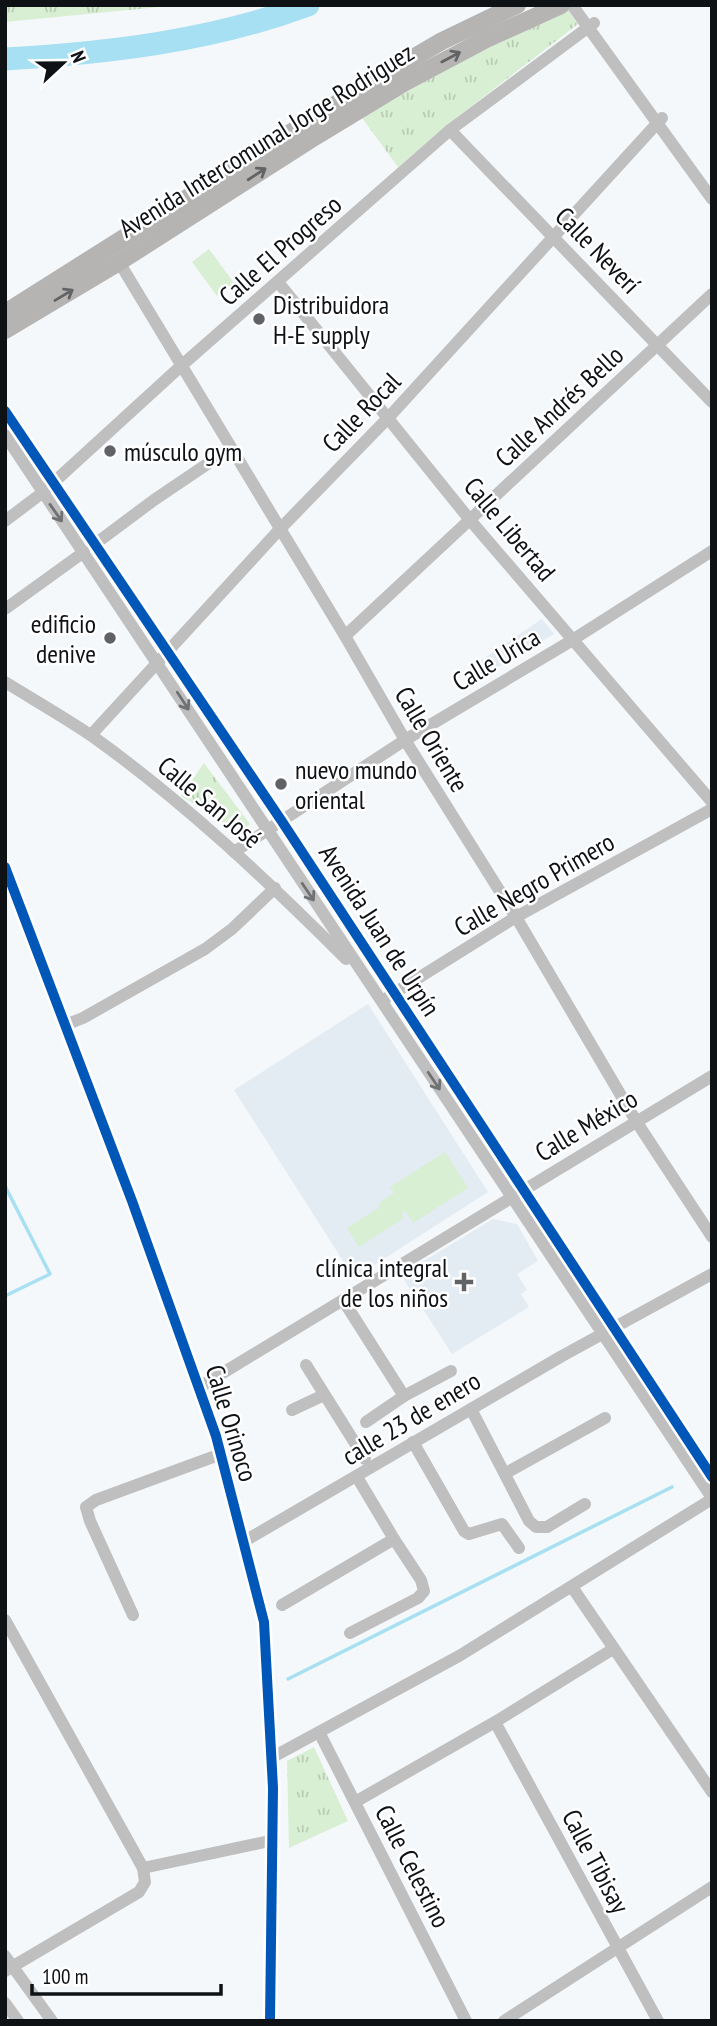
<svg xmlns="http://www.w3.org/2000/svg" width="717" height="2026" font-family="'PT Sans Narrow',sans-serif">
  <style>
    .built { fill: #e3ebf3 }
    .park { fill: url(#park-tufts) }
    .pitch { fill: #d8efd3 }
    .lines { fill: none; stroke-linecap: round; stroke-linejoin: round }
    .stream { stroke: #a7e0f2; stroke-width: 3.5 }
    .river { stroke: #a7e0f2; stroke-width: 23 }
    .street { stroke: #bfbfbf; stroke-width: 12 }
    .secondary { stroke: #b5b4b3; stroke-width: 18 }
    .cycleway-casing { stroke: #fff; stroke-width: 15 }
    .cycleway { stroke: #0057b8; stroke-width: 10 }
    .oneway { stroke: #626364 }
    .oneway2 { stroke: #707172 }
    .poi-dot { fill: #606266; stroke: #fff; stroke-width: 2.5 }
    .labels { text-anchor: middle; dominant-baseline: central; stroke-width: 5; stroke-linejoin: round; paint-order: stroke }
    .street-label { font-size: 26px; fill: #0f1215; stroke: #fff }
    .poi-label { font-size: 26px; fill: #0f1215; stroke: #fff; text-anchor: start }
  </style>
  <defs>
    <pattern id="park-tufts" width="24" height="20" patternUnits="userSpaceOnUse" patternTransform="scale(1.75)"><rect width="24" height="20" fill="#d8efd3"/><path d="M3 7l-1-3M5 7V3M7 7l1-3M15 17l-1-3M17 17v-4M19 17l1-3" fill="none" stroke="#b8ccb4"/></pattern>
  </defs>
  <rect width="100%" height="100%" fill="#f5f8fb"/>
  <g class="built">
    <polygon points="542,619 554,634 483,676 477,663"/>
    <polygon points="368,1004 488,1192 354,1278 234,1090"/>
    <polygon points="493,1219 517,1224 538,1261 517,1274 527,1290 521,1294 529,1307 452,1354 401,1275"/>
  </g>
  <g class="park">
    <polygon points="5,5 181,5 5,22"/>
    <polygon points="568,10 578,24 447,125 398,167 362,118 448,67"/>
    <polygon points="204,763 250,824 240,833 181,796"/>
    <polygon points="314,1747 348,1821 289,1848 287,1761"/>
  </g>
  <g class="pitch">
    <polygon points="209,249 234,283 217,296 192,262"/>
    <polygon points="445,1152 468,1188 413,1223 405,1211 401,1214 404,1218 359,1247 347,1228 380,1207 379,1203 394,1193 390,1187"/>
  </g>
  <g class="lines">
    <g class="stream">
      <polyline points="5,1186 50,1274 5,1296"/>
      <polyline points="288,1679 672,1487"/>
    </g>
    <path class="river" d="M5,59C108,53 211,41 308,5"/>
    <g class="street">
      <polyline points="572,5 712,199"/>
      <polyline points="450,130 712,402"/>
      <polyline points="119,262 345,636 405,740 516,917 636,1121 712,1237"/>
      <polyline points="278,282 470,520 712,802"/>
      <polyline points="5,411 281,820 712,1477"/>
      <polyline points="5,435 712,1498"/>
      <polyline points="5,521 42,493 181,366 450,130 594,23"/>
      <polyline points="95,544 154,500 231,448"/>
      <polyline points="5,609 84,552"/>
      <polyline points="345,636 712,294"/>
      <path d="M5,682C34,700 64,717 92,736C183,801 268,881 346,959"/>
      <polyline points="91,735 279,530 389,417 662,118"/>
      <polyline points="234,852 405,740 566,644 712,551"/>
      <polyline points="5,867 132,1201 216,1436 264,1622 273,1788 270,2021"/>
      <polyline points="388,997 516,917 712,809"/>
      <polyline points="65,1025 83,1018 205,949 232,929 275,888"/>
      <polyline points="343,1300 404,1396 451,1371"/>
      <polyline points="306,1365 365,1459"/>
      <polyline points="198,1388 712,1076"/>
      <polyline points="471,1409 529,1521 536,1527 547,1527 585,1504"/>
      <polyline points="292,1410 324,1395"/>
      <polyline points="366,1422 404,1396"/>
      <polyline points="413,1442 464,1531 469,1534 502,1524 519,1548"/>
      <polyline points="506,1473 605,1418"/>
      <polyline points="243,1542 562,1356 712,1274"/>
      <polyline points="572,1587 712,1792"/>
      <polyline points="282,1605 394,1539"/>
      <polyline points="133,1615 90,1521 86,1507 96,1500 221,1454"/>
      <polyline points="5,1620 143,1868 145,1882 139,1892 5,1971"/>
      <polyline points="350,1633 418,1598 424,1591 421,1580 394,1539 357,1477"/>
      <polyline points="495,1722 658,2021"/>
      <polyline points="319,1732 466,2021"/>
      <polyline points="271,1758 459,1656 712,1499"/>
      <polyline points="355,1802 495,1722 613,1649"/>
      <polyline points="143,1868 274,1840"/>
      <polyline points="5,1956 52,2021"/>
      <polyline points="5,2003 18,2021"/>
      <polyline points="504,2021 712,1887"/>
    </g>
    <g class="secondary">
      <polyline points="5,313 360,89 442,41 517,5"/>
      <polyline points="5,330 119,262 316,136 405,82 486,39 561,5"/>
    </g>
    <defs>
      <g id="cycleway">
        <polyline points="5,411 281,820 712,1477"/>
        <polyline points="5,867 132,1201 216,1436 264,1622 273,1788 270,2021"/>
      </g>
    </defs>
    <use href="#cycleway" class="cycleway-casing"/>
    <use href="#cycleway" class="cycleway"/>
  </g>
  <defs><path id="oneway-shaft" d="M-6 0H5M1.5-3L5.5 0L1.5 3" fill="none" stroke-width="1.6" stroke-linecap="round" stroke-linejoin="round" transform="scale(1.75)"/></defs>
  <g class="oneway">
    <use href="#oneway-shaft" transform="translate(451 57) rotate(-28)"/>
    <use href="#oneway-shaft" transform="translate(257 174) rotate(-33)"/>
    <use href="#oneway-shaft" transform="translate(64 295) rotate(-31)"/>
  </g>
  <g class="oneway2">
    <use href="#oneway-shaft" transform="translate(56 513) rotate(55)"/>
    <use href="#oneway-shaft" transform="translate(183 701) rotate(57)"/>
    <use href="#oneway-shaft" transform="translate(308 892) rotate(56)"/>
    <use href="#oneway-shaft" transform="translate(434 1081) rotate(56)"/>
  </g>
  <g class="poi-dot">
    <circle cx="259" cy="319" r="7"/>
    <circle cx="110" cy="451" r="7"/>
    <circle cx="110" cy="638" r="7"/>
    <circle cx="281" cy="784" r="7"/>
    <path d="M460.5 1271.5h7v7h7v7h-7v7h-7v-7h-7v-7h7z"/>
  </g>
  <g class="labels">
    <g class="street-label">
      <text transform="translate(266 140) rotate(-32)">Avenida Intercomunal Jorge Rodriguez</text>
      <text transform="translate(280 250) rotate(-41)">Calle El Progreso</text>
      <text transform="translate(598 250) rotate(46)">Calle Neverí</text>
      <text transform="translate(559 406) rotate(-43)">Calle Andrés Bello</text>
      <text transform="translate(361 412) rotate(-46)">Calle Rocal</text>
      <text transform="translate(510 529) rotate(50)">Calle Libertad</text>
      <text transform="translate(496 659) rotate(-31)">Calle Urica</text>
      <text transform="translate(432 739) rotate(59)">Calle Oriente</text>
      <text transform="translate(210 802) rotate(40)">Calle San José</text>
      <text transform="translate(534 884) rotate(-30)">Calle Negro Primero</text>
      <text transform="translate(380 930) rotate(57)">Avenida Juan de Urpín</text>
      <text transform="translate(586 1125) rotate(-31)">Calle México</text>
      <text transform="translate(411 1418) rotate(-31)">calle 23 de enero</text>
      <text transform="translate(232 1423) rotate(73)">Calle Orinoco</text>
      <text transform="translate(596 1861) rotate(62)">Calle Tibisay</text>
      <text transform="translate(413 1866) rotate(63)">Calle Celestino</text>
    </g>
    <g class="poi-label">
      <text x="273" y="304">Distribuidora<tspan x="273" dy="30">H-E supply</tspan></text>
      <text x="124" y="451">músculo gym</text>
      <text x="96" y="623" text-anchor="end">edificio<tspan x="96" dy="30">denive</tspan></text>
      <text x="295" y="769">nuevo mundo<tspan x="295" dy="30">oriental</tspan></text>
      <text x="448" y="1267" text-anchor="end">clínica integral<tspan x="448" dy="30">de los niños</tspan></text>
    </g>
  </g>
  <rect width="717" height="2026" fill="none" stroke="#0f1215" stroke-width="14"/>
  <g transform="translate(63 63) rotate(68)" stroke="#ffffff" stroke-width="5" paint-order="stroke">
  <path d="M0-5L12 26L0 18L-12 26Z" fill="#0f1215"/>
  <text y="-10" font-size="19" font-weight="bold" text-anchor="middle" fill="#0f1215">N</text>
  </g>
  <path d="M32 1984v10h189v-10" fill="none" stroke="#0f1215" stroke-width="3.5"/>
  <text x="42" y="1984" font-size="21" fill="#0f1215" stroke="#ffffff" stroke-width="5" paint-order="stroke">100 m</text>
</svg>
